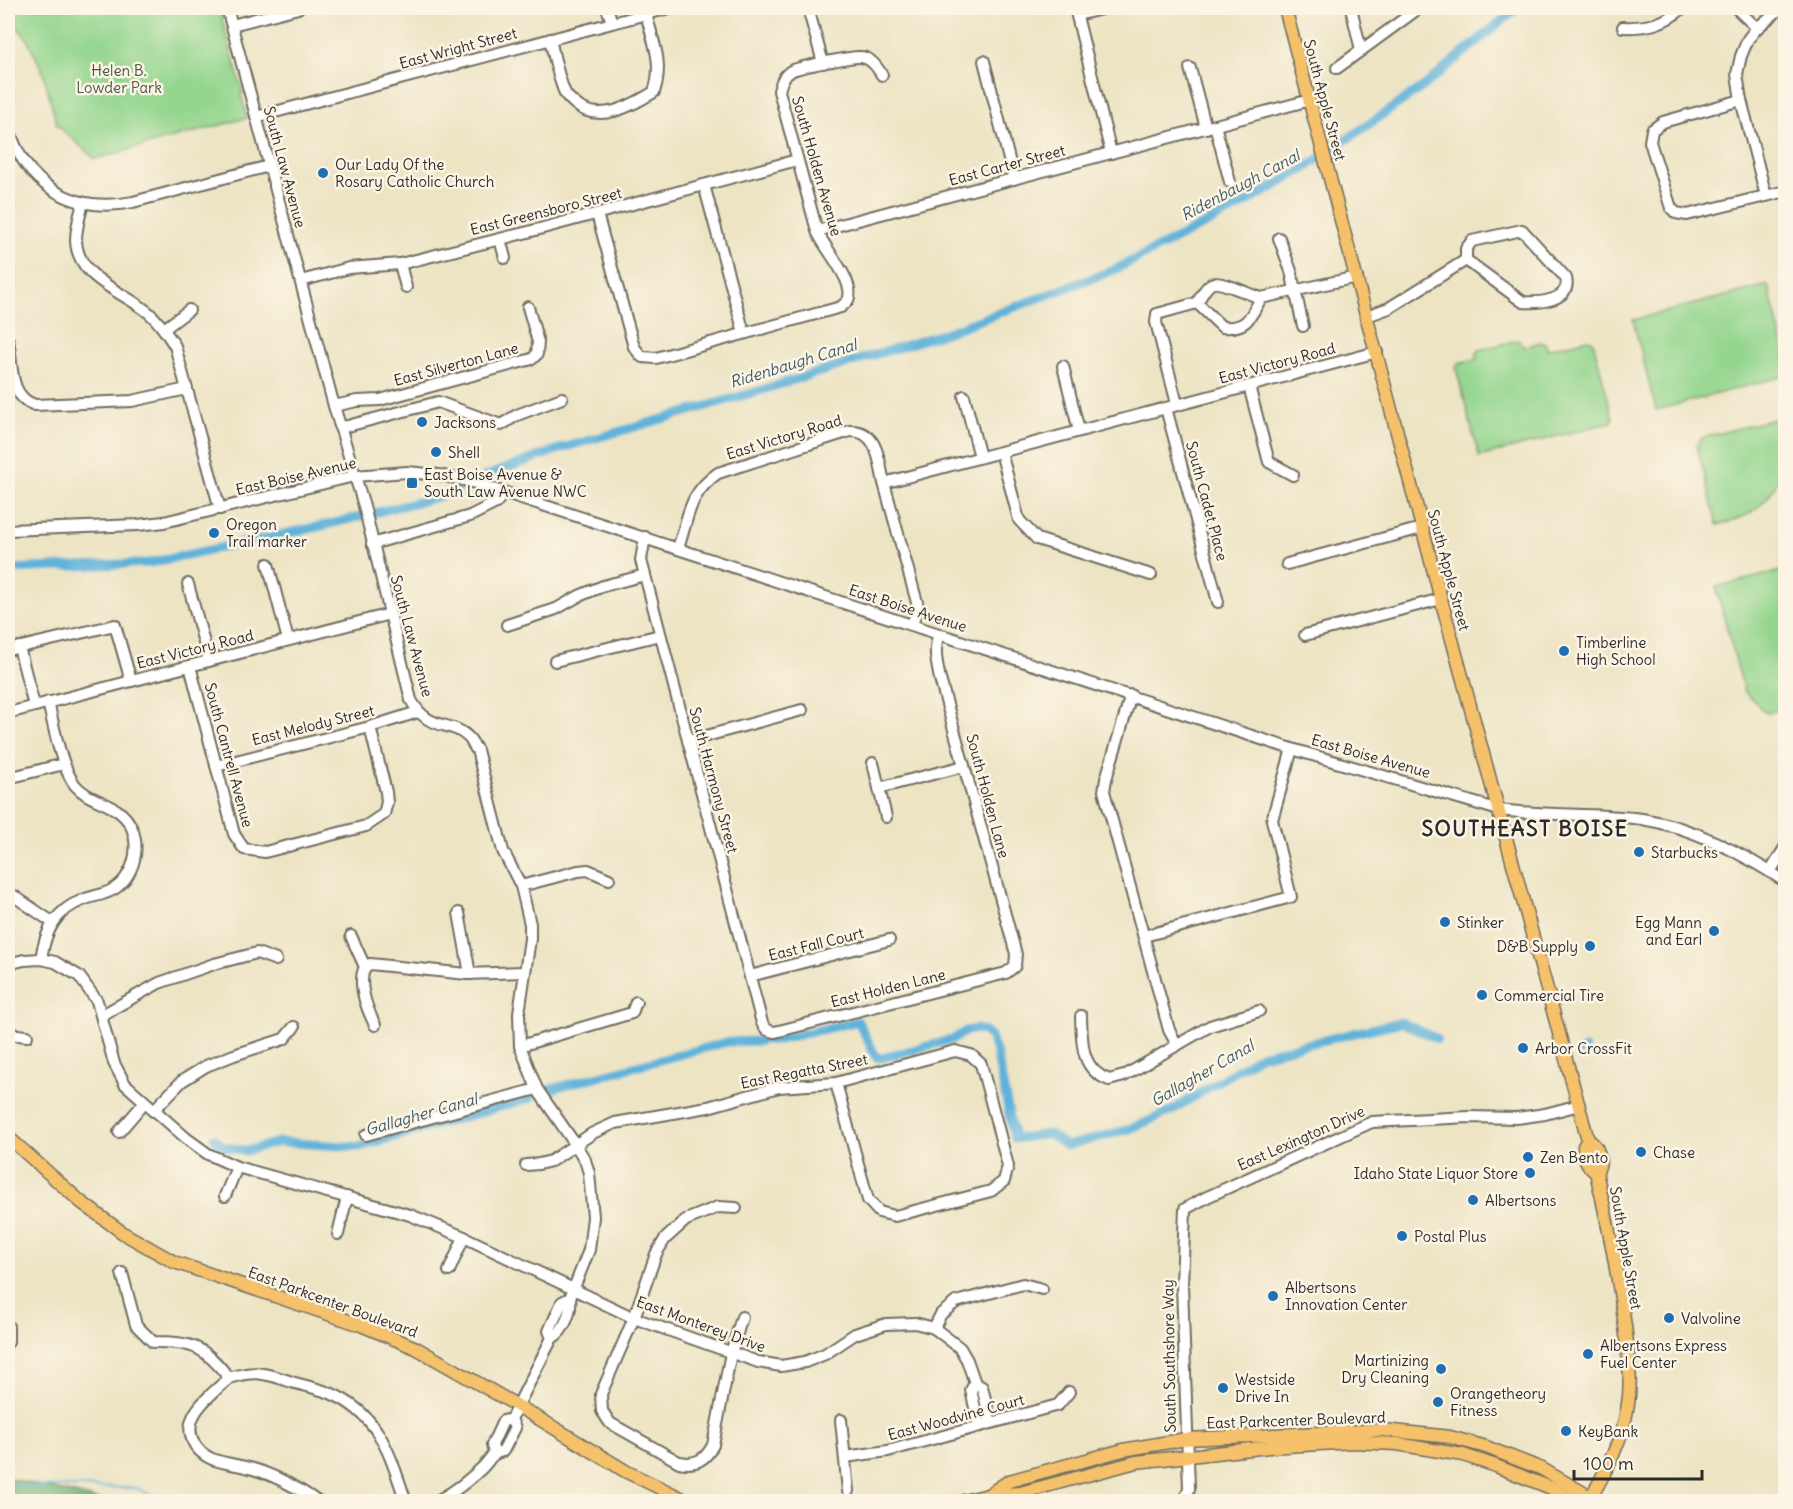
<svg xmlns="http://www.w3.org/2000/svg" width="1793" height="1509" font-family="Delius,sans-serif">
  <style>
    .green { fill: #94d68e; stroke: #60805c; stroke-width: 1.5 }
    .forest { fill: #77b779; stroke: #517152; stroke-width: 1.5 }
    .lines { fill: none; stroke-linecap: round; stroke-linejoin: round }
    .stream { stroke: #5fb2da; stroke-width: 2 }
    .canal { stroke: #5fb2da; stroke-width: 9 }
    .minor-casing { stroke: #6f6c61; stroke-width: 14 }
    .major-casing { stroke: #6f6c61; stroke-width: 15 }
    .minor { stroke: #fff; stroke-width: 10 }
    .major { stroke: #f5c16b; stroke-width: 12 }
    .poi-dot { fill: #1f6fb2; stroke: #fcf5e5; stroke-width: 2 }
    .labels { text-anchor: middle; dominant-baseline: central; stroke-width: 5; stroke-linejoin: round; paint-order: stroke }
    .street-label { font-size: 15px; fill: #2b2b2b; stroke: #fcf5e5 }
    .park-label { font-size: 15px; fill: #455644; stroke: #fcf5e5 }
    .poi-label { font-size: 15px; fill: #2b2b2b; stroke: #fcf5e5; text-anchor: start }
    .water-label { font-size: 16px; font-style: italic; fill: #3d5a68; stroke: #fcf5e5 }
    .district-label { font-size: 21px; font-weight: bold; letter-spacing: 1.5px; fill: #2b2b2b; stroke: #fcf5e5 }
  </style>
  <rect width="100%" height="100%" fill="#fcf5e5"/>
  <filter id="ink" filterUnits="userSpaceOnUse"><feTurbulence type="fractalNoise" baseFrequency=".0167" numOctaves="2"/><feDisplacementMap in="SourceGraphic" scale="12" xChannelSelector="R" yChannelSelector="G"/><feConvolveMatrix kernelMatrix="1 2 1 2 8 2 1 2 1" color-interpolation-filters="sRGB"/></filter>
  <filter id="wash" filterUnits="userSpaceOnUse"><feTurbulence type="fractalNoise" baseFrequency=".008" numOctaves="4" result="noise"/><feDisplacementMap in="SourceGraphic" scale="24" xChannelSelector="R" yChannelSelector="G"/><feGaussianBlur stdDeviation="1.35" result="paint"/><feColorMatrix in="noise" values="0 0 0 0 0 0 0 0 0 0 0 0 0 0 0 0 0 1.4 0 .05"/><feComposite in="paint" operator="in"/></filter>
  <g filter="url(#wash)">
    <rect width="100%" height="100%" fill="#ede4c4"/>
    <g class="green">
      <polygon points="8,8 219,8 243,93 241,94 247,118 95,159 57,125 43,72 26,37 8,17"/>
      <polygon points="1768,285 1785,355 1785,376 1656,410 1633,320"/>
      <polygon points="1588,339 1593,341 1613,419 1611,422 1479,457 1456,368 1458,363 1477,359 1476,354 1479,350 1517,340 1521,342 1523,347 1541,342 1546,344 1547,349"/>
      <path d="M1782,417C1793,471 1772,515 1717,525L1697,445L1701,438Z"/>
      <polygon points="1785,570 1785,709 1766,713 1744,691 1716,587"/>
    </g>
    <polygon class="forest" points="8,1478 103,1501 8,1501"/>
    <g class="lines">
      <polyline class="stream" points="8,1486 136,1488 167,1502"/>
      <g class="canal">
        <polyline points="8,569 149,563 326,525 442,496 499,471 559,449 762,390 945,333 1114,270 1235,209 1304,169 1424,86 1517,8"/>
        <polyline points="767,1040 777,1040 858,1021 876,1057 881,1058 954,1039 966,1031 976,1029 984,1031 991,1038 996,1051 1014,1137 1015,1139 1049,1134 1066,1146 1130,1129 1171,1111 1261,1055 1401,1022 1437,1039"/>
        <polyline points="1581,1051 1585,1049"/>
        <polyline points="551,1089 727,1042 760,1041"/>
        <polyline points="214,1138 223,1146 246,1151 278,1142 359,1147 531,1098"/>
      </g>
    </g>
  </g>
  <g filter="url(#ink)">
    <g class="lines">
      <defs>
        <g id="minor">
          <path d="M227,8L334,406L364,506L411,700C429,733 451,719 469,738C472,741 474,747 477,750L503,851L521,886L530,924V939L519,1013L520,1046L537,1089L575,1144L585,1160L589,1173L593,1217L589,1250L570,1298"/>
          <polyline points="607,8 612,22"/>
          <polyline points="808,8 823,63"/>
          <polyline points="1075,8 1111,153"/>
          <polyline points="1351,8 1361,50"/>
          <polyline points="1736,8 1757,28 1748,39 1741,56 1737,74 1741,100 1766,196"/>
          <polyline points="1077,15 1106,8"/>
          <polyline points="232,25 298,8"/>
          <path d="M1623,27C1647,28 1664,24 1683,8"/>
          <polyline points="1757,28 1781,8"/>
          <path d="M550,39C554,55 558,78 565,93C567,97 571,100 574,103C598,125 631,106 654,92C664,63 653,42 646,14"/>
          <polyline points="984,61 1014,179"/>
          <polyline points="1190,68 1206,128"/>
          <polyline points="1337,68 1419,8"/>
          <polyline points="1741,100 1663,122 1652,130 1650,142 1671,208 1676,213 1687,215 1786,191"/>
          <polyline points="256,117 669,8"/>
          <path d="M8,125C24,185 73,214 133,202L269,166"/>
          <polyline points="1215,125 1230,182"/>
          <polyline points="704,185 744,333"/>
          <path d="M83,203C80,215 76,227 76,240C77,279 123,291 149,313C160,322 167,334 175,346L220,509"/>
          <path d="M597,214L634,347L642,357L656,358L841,307C843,305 846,303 848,300C857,283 823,247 817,231L779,91C781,83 783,76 791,71C798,67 853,56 861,57C871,58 877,67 882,75"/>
          <path d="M1522,230L1566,278C1572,301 1539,303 1523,302L1466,260V249L1472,241Z"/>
          <polyline points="817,231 1310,100"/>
          <polyline points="1279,238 1291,271 1303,326"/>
          <polyline points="500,239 505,258"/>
          <polyline points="400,264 406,287"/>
          <polyline points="301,281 349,268 400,264 528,232 797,160"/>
          <path d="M1197,303L1222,327C1247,329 1250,318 1261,298"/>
          <polyline points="1367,316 1389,308 1466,260"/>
          <polyline points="164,329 189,310"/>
          <path d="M8,340C13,363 8,397 35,405L132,401L187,389"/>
          <polyline points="1063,366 1079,431"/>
          <polyline points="1249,386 1269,462 1293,475"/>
          <polyline points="964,396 980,457"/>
          <path d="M1177,404L1156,322L1157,314L1197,303C1201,297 1205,287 1211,284C1219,279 1250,295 1261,298L1357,277"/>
          <polyline points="334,406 357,401 380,400 532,359 537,354 538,342 528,307"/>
          <polyline points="1166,408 1218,602"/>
          <polyline points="340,428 438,402 501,425 517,415 562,398"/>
          <polyline points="1001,452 1019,520 1037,539 1151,575"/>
          <polyline points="884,483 918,606 912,625"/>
          <path d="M8,530L138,525L164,522L354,476L407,472L439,475L469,481L1292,749L1499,810C1546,816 1595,813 1642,819C1694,827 1743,854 1786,882"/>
          <path d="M645,537L641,560L762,1023C766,1030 768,1031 775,1032L1006,973L1015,966L1016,954L940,679C937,664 933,649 939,634"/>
          <polyline points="372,544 470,516 496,503 504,492"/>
          <path d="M678,548C689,516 688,494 718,473L850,431C878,430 879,461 884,483L1377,352"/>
          <polyline points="268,564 288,640"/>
          <polyline points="1287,564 1422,528"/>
          <polyline points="188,584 209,661"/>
          <polyline points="507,625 556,609 579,596 603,586 645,575"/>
          <polyline points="1305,635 1441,599"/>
          <polyline points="19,647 34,706"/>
          <polyline points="8,650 115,625 131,681"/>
          <polyline points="555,661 660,635"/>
          <polyline points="190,666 234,834 244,849 265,852 366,826 384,814 387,802 386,792 370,727"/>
          <polyline points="1131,695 1106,779 1104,791 1169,1030 1177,1045"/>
          <polyline points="8,713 390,614"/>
          <polyline points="688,741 802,710"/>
          <polyline points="873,763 886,817"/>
          <polyline points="216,766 370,727 418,712"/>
          <polyline points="8,778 64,764"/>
          <polyline points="879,788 964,766"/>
          <polyline points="1770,872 1786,846"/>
          <polyline points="521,886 578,871 588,870 609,879"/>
          <polyline points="14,896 52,922"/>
          <polyline points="459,913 470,974"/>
          <polyline points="351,936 365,967"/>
          <polyline points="1144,936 1291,897 1272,820 1292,749"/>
          <path d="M41,959C45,932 55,910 83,900C95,895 107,895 117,887C140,869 143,829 118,811C104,801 87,799 75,785C60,765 54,726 48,702"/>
          <polyline points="8,964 24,960 41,959 55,962 79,976 97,1001 114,1063 125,1084 186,1138 208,1154 237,1167 410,1215 464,1237 634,1318 758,1362 781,1366 805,1362 825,1354 855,1334 886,1324 915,1323 934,1328 960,1348 967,1360 975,1383"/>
          <polyline points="750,976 889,940"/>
          <polyline points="102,1015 159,983 214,964 257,953 276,960"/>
          <path d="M1081,1016C1082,1042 1080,1069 1109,1080L1124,1076L1210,1026L1259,1011"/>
          <path d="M375,1025C367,1009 357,983 365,967L370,964L467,974L524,972"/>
          <polyline points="8,1034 27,1036"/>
          <polyline points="520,1046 632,1013 636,1002"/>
          <polyline points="153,1111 182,1081 206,1066 234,1055 284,1039 294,1027"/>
          <polyline points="119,1132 144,1103"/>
          <polyline points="366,1135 537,1089"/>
          <polyline points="526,1165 539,1164 551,1161 593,1133 615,1123 708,1107 779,1087 836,1083 955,1051 971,1055 981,1064 1008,1166 1004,1181 991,1191 895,1216 879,1212 868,1200 836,1083"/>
          <polyline points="225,1196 237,1167"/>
          <path d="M736,1208L718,1207L686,1220L665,1239L656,1254L634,1318L601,1394L602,1411L610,1423L679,1462C695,1465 705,1461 713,1445L731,1353L742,1317"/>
          <polyline points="338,1234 347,1197"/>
          <polyline points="449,1271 464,1237"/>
          <path d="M122,1273L136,1325L153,1342C193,1342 204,1346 229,1378C258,1369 267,1374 295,1383C307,1386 319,1389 330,1393C380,1414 390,1455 406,1502"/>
          <polyline points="8,1326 8,1342"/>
          <polyline points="934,1328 941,1314 956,1302 1023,1284 1042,1289"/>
          <path d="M229,1378C211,1395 178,1417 195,1445C199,1451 205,1456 212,1459C225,1464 240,1465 253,1469C277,1476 298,1488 318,1502"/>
          <path d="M511,1419L552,1338C564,1332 572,1311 570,1298L562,1302L549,1331L552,1338"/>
          <polyline points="841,1420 848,1491"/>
          <polyline points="979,1426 971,1390 975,1383 982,1387 991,1423"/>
          <polyline points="845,1457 888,1451 1058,1405 1069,1392"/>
          <path d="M434,1502C451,1495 469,1480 482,1468C491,1459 490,1454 503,1451L515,1428L511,1419L503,1421L492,1445L494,1453"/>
          <polyline points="1184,1502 1189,1489 1182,1284 1185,1209 1207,1197 1372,1122 1469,1117 1517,1118 1545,1114 1579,1105"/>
        </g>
        <g id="major">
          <path d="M1285,8L1441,599L1588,1140C1598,1145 1604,1162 1596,1172C1608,1223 1618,1274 1625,1326C1628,1351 1632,1379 1628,1404C1623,1439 1606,1472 1588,1502"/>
          <polyline points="8,1137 81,1202 123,1233 174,1262 361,1325 416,1348 518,1406 627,1472 689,1502"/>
          <path d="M1588,1140L1584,1146C1584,1156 1587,1167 1596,1172"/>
          <polyline points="988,1495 1009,1481 1123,1450 1186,1439 1384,1430 1450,1437 1486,1447 1542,1469 1599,1502"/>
          <polyline points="960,1502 988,1495 1020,1493 1136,1462 1269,1447 1353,1442 1397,1444 1463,1455 1496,1466 1551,1488 1575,1502"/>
        </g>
      </defs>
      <use href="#minor" class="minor-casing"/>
      <use href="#major" class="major-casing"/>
      <use href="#minor" class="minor"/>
      <use href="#major" class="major"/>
    </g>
  </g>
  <g class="poi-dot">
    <circle cx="323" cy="173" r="6"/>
    <circle cx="422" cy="422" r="6"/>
    <circle cx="436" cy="452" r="6"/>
    <rect x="406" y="477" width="12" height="12" rx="3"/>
    <circle cx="214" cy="533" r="6"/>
    <circle cx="1564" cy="651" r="6"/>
    <circle cx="1639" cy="852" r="6"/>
    <circle cx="1445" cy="922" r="6"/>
    <circle cx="1714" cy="931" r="6"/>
    <circle cx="1590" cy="946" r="6"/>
    <circle cx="1482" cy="995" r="6"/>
    <circle cx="1523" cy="1048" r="6"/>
    <circle cx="1641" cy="1152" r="6"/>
    <circle cx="1528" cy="1157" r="6"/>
    <circle cx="1530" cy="1173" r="6"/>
    <circle cx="1473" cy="1200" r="6"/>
    <circle cx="1402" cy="1236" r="6"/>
    <circle cx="1273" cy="1296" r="6"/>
    <circle cx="1669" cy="1318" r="6"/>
    <circle cx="1588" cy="1354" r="6"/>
    <circle cx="1441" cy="1369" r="6"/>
    <circle cx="1223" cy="1388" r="6"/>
    <circle cx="1438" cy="1402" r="6"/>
    <circle cx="1566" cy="1431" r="6"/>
  </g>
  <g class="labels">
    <g class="street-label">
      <text transform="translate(458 48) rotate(-15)">East Wright Street</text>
      <text transform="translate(1325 100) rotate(75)">South Apple Street</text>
      <text transform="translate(1007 165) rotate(-15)">East Carter Street</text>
      <text transform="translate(817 166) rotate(74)">South Holden Avenue</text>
      <text transform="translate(285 167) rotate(75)">South Law Avenue</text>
      <text transform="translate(546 211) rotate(-14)">East Greensboro Street</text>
      <text transform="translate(1277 363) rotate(-15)">East Victory Road</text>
      <text transform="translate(456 364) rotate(-15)">East Silverton Lane</text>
      <text transform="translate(784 437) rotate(-17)">East Victory Road</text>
      <text transform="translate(296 476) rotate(-13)">East Boise Avenue</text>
      <text transform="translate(1207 501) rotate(75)">South Cadet Place</text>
      <text transform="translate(1449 570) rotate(75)">South Apple Street</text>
      <text transform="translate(908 608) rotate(18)">East Boise Avenue</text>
      <text transform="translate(412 636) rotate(75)">South Law Avenue</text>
      <text transform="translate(195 649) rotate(-14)">East Victory Road</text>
      <text transform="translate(313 725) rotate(-14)">East Melody Street</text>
      <text transform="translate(229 755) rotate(75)">South Cantrell Avenue</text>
      <text transform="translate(1371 756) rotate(16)">East Boise Avenue</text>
      <text transform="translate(714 780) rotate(75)">South Harmony Street</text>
      <text transform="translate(988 796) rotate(75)">South Holden Lane</text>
      <text transform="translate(816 944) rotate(-14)">East Fall Court</text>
      <text transform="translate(888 988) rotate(-14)">East Holden Lane</text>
      <text transform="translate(804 1071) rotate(-11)">East Regatta Street</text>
      <text transform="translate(1301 1138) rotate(-24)">East Lexington Drive</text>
      <text transform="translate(1626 1248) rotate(80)">South Apple Street</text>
      <text transform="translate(333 1302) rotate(20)">East Parkcenter Boulevard</text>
      <text transform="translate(701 1324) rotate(20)">East Monterey Drive</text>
      <text transform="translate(1169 1356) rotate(-91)">South Southshore Way</text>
      <text transform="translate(956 1417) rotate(-15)">East Woodvine Court</text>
      <text transform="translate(1296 1420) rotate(-2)">East Parkcenter Boulevard</text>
    </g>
    <g class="park-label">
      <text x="119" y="70">Helen B.<tspan x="119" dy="17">Lowder Park</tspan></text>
    </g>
    <g class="poi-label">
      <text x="335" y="164">Our Lady Of the<tspan x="335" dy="17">Rosary Catholic Church</tspan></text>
      <text x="434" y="422">Jacksons</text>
      <text x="448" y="452">Shell</text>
      <text x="424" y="474">East Boise Avenue &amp;<tspan x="424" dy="17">South Law Avenue NWC</tspan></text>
      <text x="226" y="524">Oregon<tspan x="226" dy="17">Trail marker</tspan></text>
      <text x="1576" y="642">Timberline<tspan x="1576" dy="17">High School</tspan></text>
      <text x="1651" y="852">Starbucks</text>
      <text x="1457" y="922">Stinker</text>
      <text x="1702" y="922" text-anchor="end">Egg Mann<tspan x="1702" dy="17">and Earl</tspan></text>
      <text x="1578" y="946" text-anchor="end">D&amp;B Supply</text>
      <text x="1494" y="995">Commercial Tire</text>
      <text x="1535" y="1048">Arbor CrossFit</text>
      <text x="1653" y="1152">Chase</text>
      <text x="1540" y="1157">Zen Bento</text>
      <text x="1518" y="1173" text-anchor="end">Idaho State Liquor Store</text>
      <text x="1485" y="1200">Albertsons</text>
      <text x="1414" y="1236">Postal Plus</text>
      <text x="1285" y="1287">Albertsons<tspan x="1285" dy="17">Innovation Center</tspan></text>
      <text x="1681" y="1318">Valvoline</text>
      <text x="1600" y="1345">Albertsons Express<tspan x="1600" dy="17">Fuel Center</tspan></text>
      <text x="1429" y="1360" text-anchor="end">Martinizing<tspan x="1429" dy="17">Dry Cleaning</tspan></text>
      <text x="1235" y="1379">Westside<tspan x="1235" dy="17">Drive In</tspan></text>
      <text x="1450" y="1393">Orangetheory<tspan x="1450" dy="17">Fitness</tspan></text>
      <text x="1578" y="1431">KeyBank</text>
    </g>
    <g class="water-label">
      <text transform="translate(1240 185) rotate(-28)">Ridenbaugh Canal</text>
      <text transform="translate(793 363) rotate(-17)">Ridenbaugh Canal</text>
      <text transform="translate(1202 1073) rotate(-30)">Gallagher Canal</text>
      <text transform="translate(421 1114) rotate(-16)">Gallagher Canal</text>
    </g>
    <g class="district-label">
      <text x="1525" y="828">SOUTHEAST BOISE</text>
    </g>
  </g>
  <rect width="1793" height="1509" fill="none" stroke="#fcf5e5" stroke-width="30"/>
  <path d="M1574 1470v9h128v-9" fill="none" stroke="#2b2b2b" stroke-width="3"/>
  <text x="1583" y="1470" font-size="18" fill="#2b2b2b" stroke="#fcf5e5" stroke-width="4.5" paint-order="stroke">100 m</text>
</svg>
